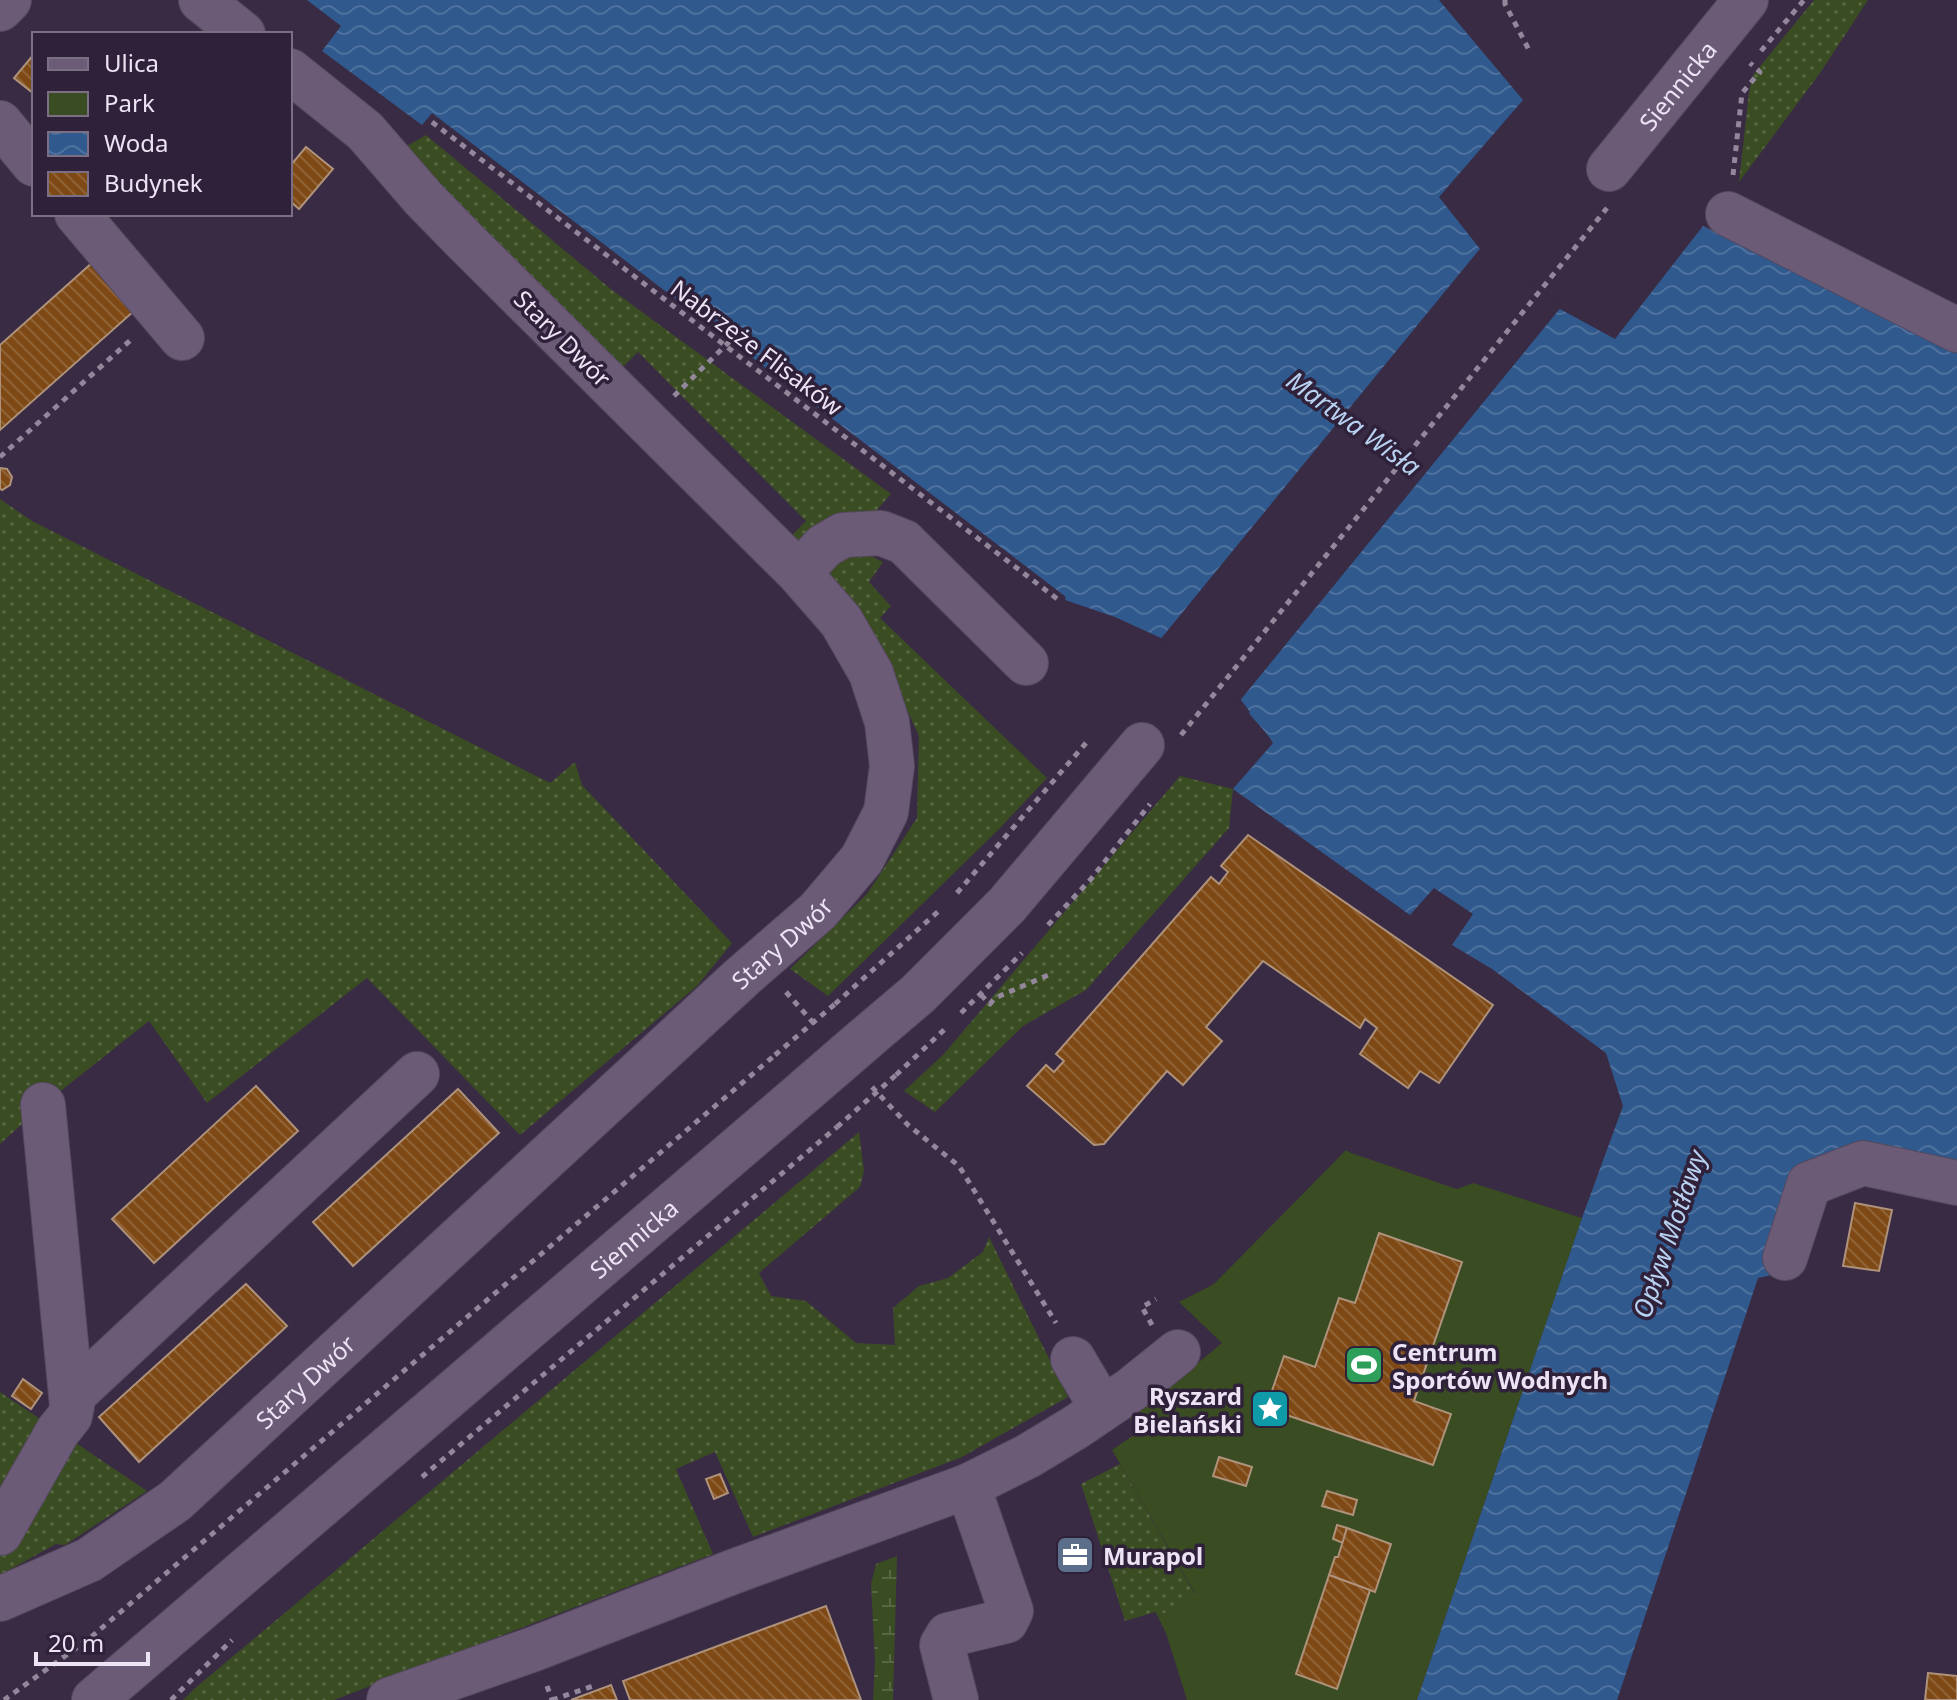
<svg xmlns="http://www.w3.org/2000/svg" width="1957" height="1700" font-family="'Noto Sans',sans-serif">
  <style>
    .grass { fill: url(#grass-dots) }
    .wetland { fill: url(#wetland-marsh) }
    .park { fill: #3a4c22 }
    .water { fill: url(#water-waves) }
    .pier { fill: #392b44 }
    .building { fill: url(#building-back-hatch); stroke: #ae927b; stroke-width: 2 }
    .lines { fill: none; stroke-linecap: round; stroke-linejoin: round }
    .minor-casing { stroke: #55495f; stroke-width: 46 }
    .path { stroke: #93879c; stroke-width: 5; stroke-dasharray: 6 6; stroke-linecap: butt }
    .minor { stroke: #6b5b77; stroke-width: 44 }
    .minor-bridge-casing { stroke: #55495f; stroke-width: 46; stroke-linecap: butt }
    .path-bridge { stroke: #93879c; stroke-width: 5; stroke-dasharray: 6 6; stroke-linecap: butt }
    .minor-bridge { stroke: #6b5b77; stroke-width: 44 }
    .labels { text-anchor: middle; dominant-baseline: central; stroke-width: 7; stroke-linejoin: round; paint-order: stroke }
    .street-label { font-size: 24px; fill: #ece3f4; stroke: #2f213a }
    .poi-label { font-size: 24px; font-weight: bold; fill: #ece3f4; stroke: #2f213a; text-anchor: start }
    .water-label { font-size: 26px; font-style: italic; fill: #b9d1f1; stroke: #2f213a }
  </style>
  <defs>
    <pattern id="grass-dots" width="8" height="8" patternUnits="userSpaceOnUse" patternTransform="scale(2)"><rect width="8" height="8" fill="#3a4c22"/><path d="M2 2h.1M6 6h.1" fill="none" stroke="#576643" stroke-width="1.8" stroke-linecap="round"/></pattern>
    <pattern id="wetland-marsh" width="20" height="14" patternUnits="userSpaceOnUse" patternTransform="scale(2)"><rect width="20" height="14" fill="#3a4c22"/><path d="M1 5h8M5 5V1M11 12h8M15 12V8" fill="none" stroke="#576643"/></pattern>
    <pattern id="water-waves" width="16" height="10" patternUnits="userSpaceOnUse" patternTransform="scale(2)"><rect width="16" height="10" fill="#30598d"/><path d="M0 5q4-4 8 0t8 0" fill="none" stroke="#4e719e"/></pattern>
    <pattern id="building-back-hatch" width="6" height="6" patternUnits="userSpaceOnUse" patternTransform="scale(2)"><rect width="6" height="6" fill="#7e4914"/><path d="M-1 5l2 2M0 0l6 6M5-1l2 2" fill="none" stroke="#906337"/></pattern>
  </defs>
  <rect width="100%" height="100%" fill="#392b44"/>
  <g class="grass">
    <polygon points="1814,0 1868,0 1820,73 1739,182 1749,92 1753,75"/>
    <polygon points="426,135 612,290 891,494 868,520 805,541 785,542 806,521 638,352 617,373 464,217 407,146"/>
    <polygon points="0,499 32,521 550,783 575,762 582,785 732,943 697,986 520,1135 367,978 207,1103 149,1021 43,1105 0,1144"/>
    <polygon points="856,554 871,556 883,562 869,582 891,606 880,618 1047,778 999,829 828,996 790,969 867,894 917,818 919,736 879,648 828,573 838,558"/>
    <polygon points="1180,776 1233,789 1229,828 1086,990 1023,1026 935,1112 904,1091 943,1055"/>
    <polygon points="859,1132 864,1171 860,1187 759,1273 771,1296 806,1301 856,1343 895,1345 893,1308 919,1286 948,1278 983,1252 989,1237 1068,1397 962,1457 753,1537 715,1452 676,1469 713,1554 334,1700 183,1700 194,1689"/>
    <polygon points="0,1392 46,1423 0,1489"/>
    <polygon points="70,1439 147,1491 65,1545 56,1544 0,1575 0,1553"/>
    <polygon points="1120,1464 1196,1596 1158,1617 1155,1612 1125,1621 1081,1484"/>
  </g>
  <polygon class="wetland" points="897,1556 893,1700 873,1700 875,1662 871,1584 876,1564"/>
  <polygon class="park" points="1346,1150 1351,1153 1457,1189 1473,1183 1582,1218 1417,1700 1187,1700 1166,1633 1158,1617 1196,1595 1112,1450 1138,1432 1129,1416 1170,1386 1222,1343 1179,1302 1214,1284"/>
  <path class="water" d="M307,0H1439L1523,100L1439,197L1480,249L1489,254L1549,303L1615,339L1703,226L1957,353V1176L1801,1181L1777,1274L1758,1278L1617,1700H1417L1582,1218L1623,1106L1606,1053L1492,969L1452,945L1473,914L1434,888L1410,915L1233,789L1273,743C1267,732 1257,724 1249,713L1250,712L1241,700L1161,638L1115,617L1065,600L1066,597L432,113L422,125L322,51L341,26Z"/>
  <polygon class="pier" points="1483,245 1562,306 1238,703 1159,641"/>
  <g class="building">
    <polygon points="34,54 34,94 14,78"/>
    <polygon points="306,147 333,169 299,209 290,201 290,166"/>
    <polygon points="93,262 134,311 0,430 0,345"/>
    <polygon points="0,468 7,469 12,477 10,485 2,490 0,489"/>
    <polygon points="1248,835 1493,1005 1439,1083 1420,1071 1408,1088 1360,1054 1377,1028 1365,1019 1360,1028 1263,961 1206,1027 1222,1041 1183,1085 1167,1071 1104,1144 1094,1145 1027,1086 1046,1065 1054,1072 1064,1061 1056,1054 1211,877 1219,884 1228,872 1221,866"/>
    <polygon points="256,1086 298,1131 154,1263 112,1219"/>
    <polygon points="458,1089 499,1133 353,1266 313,1222"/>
    <polygon points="1855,1203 1892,1210 1879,1271 1843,1266"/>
    <polygon points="1379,1233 1462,1262 1414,1401 1451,1414 1433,1465 1266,1408 1284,1356 1315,1367 1339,1298 1355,1303"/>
    <polygon points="246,1284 287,1326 139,1462 99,1417"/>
    <polygon points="23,1379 42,1393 31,1409 12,1396"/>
    <polygon points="1219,1457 1252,1467 1246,1486 1213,1476"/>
    <polygon points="720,1474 728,1493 714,1499 706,1479"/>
    <polygon points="1327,1491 1357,1500 1353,1515 1322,1506"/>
    <polygon points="1337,1525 1347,1528 1343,1543 1333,1539"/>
    <polygon points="1347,1528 1391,1544 1375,1592 1329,1575 1335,1557 1338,1557"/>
    <polygon points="1329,1575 1370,1590 1337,1689 1296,1674"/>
    <polygon points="826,1606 861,1700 630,1700 623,1681"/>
    <polygon points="1928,1673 1957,1676 1957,1700 1925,1700"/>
    <polygon points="611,1685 617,1700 571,1700"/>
  </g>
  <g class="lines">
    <defs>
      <g id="minor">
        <polyline points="201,0 243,34"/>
        <polyline points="0,9 9,0"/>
        <polyline points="0,123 34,164"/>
        <path id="s1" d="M1609,169L1746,0"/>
        <polyline points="77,214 182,338"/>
        <polyline points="1728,214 1957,330"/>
        <polyline points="799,573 824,546 843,535 881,533 904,542 1026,663"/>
        <polyline points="865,1039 918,994 1007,905 1142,745"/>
        <polyline points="1785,1258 1809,1184 1863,1163 1957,1183"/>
        <polyline points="1073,1359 1102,1408"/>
        <polyline points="72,1396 417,1074"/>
        <polyline points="0,1533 58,1431 70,1416 72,1406 43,1105"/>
        <path id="s2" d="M0,1599L89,1560L175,1501L742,977L818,911L862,859L886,812L892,766L887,722L871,673L841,621L799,573L467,243L423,198L365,131L290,71"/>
        <path id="s3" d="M94,1700L806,1090"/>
        <polyline points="389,1700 534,1649 735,1571 968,1486 1028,1456 1076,1427 1132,1389 1178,1352"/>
        <polyline points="956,1700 942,1645 948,1635 1006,1621 1011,1611 968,1486"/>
      </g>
    </defs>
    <use href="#minor" class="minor-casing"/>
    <g class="path">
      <polyline points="1505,0 1505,4 1529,50"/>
      <polyline points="1761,51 1804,0"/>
      <polyline points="432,122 1060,601"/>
      <polyline points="1733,175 1742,93 1760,72 1750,63"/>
      <polyline points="674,396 730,341"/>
      <polyline points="0,457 133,338"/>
      <polyline points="1181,735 1607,208"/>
      <polyline points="957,893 1086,743"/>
      <polyline points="1048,925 1091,879 1150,804"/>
      <polyline points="786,992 817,1027"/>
      <polyline points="981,995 990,1004 995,998 1053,973"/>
      <polyline points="835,1004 942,908"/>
      <polyline points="961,1013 1022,953"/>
      <polyline points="896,1075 945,1029"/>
      <polyline points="872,1087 908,1125 959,1166 1056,1323"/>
      <polyline points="1152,1325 1142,1307 1156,1299"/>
      <polyline points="422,1477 837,1127"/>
      <polyline points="547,1686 552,1700"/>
      <polyline points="4,1700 90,1638 775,1055"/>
      <polyline points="171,1700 232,1640"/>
      <polyline points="552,1700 593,1686"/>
    </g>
    <use href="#minor" class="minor"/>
    <defs>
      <polyline id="minor-bridge" points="806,1090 865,1039"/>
    </defs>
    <use href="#minor-bridge" class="minor-bridge-casing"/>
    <g class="path-bridge">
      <polyline points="775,1055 835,1004"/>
      <polyline points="837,1127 896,1075"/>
    </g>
    <use href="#minor-bridge" class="minor-bridge"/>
  </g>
  <defs>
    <symbol id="stadium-square" viewBox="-11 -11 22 22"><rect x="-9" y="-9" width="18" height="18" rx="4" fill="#2e9e5b" stroke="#2f213a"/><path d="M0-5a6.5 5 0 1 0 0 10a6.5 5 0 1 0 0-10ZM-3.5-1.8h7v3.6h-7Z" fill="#fff"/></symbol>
    <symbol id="sight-square" viewBox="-11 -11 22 22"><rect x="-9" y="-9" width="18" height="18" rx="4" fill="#0f9aa8" stroke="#2f213a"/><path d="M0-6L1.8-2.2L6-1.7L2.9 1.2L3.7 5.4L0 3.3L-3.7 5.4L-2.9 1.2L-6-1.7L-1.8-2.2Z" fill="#fff"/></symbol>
    <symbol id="office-square" viewBox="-11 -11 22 22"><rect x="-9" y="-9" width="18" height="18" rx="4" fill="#5c6f8a" stroke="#2f213a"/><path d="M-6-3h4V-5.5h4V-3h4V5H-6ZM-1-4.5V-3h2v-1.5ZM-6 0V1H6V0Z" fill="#fff"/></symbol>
  </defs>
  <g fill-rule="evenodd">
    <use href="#stadium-square" x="1342" y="1343" width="44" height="44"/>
    <use href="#sight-square" x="1248" y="1387" width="44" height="44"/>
    <use href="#office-square" x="1053" y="1533" width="44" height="44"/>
  </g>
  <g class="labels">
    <g class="street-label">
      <text stroke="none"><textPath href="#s1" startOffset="108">Siennicka</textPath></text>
      <text transform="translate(563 338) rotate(45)">Stary Dwór</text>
      <text transform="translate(757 347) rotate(37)">Nabrzeże Flisaków</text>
      <text stroke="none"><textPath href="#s2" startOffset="1026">Stary Dwór</textPath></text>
      <text stroke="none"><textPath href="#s3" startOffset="710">Siennicka</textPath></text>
      <text stroke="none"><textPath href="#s2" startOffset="378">Stary Dwór</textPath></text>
    </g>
    <g class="poi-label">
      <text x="1392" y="1351">Centrum<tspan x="1392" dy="28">Sportów Wodnych</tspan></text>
      <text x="1242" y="1395" text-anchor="end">Ryszard<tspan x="1242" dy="28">Bielański</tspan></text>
      <text x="1103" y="1555">Murapol</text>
    </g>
    <g class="water-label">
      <text transform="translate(1354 423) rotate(36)">Martwa Wisła</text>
      <text transform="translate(1669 1234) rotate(-71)">Opływ Motławy</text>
    </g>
  </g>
  <rect x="32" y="32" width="260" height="184" fill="#2f213a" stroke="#7b6f84" stroke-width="2"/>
  <rect x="48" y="58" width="40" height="12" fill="#6b5b77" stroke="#7b6f84" stroke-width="2"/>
  <text x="104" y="72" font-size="24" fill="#ece3f4">Ulica</text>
  <rect x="48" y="92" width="40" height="24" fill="#3a4c22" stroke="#7b6f84" stroke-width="2"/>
  <text x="104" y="112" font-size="24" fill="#ece3f4">Park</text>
  <rect x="48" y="132" width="40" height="24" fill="url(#water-waves)" stroke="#7b6f84" stroke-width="2"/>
  <text x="104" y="152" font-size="24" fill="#ece3f4">Woda</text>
  <rect x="48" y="172" width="40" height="24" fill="url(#building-back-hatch)" stroke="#7b6f84" stroke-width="2"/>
  <text x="104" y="192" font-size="24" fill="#ece3f4">Budynek</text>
  <path d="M36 1652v12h112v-12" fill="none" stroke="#ece3f4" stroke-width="4"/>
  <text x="48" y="1652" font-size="24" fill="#ece3f4" stroke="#2f213a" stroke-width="6" paint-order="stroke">20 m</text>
</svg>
